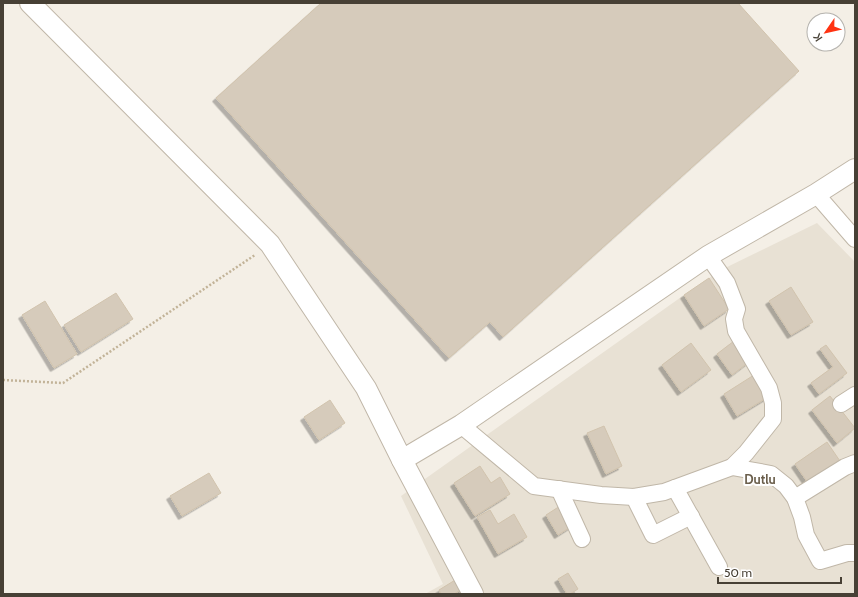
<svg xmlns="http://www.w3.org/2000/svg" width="858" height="597" font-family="Cabin,sans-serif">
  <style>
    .residential { fill: #e8e1d4 }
    .building { fill: #d6cbbb; stroke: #d1c3ad; filter: url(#shadow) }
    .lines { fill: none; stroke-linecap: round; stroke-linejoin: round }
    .minor-casing { stroke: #c0b7a8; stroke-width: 18 }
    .tertiary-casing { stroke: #c0b7a8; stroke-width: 22 }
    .path { stroke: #c2b398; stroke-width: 2.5; stroke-dasharray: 2 2; stroke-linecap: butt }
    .minor { stroke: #fff; stroke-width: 16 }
    .tertiary { stroke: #fff; stroke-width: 20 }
    .labels { text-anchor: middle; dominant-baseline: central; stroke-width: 4; stroke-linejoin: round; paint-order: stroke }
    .quarter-label { font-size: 13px; font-weight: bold; fill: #6a5e4b; stroke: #fff }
  </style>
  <defs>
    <filter id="shadow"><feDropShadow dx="-3.5" dy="3.5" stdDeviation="0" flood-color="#0004"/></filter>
  </defs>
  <rect width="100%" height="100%" fill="#f4efe6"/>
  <polygon class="residential" points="817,223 855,262 855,594 425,594 443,584 401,496 684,295 721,270"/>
  <g class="building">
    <polygon points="321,3 738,3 799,71 503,337 490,322 449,358 216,98"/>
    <polygon points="709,278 729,309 704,326 684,295"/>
    <polygon points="791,287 813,322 791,335 769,301"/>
    <polygon points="116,293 133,319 81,352 64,325"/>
    <polygon points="45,301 77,354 54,368 22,315"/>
    <polygon points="734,341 749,362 732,375 717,354"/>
    <polygon points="691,343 711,370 681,392 662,365"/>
    <polygon points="826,345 847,373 819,394 811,383 833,367 820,349"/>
    <polygon points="754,375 768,397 737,416 724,394"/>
    <polygon points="830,396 855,428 837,443 812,410"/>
    <polygon points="330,400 345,423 319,440 304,417"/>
    <polygon points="604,426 622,466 606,474 587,433"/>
    <polygon points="827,442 842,464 810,486 795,464"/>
    <polygon points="480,466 491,483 500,477 510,494 475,516 454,483"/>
    <polygon points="209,473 221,493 182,516 170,496"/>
    <polygon points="560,506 572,526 558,535 546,515"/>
    <polygon points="490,510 498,524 514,514 527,537 498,554 477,517"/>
    <polygon points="568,573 578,589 570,594 567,594 558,579"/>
    <polygon points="460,577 466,587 454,594 441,594 439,590"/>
  </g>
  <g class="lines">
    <defs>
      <g id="minor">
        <polyline points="816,194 855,239"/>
        <polyline points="841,404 855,395"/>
        <polyline points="461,425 534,486 601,495 634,497 664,492 732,467 746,453 773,419 773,403 769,388 736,331 734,319 737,309 727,283 708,256"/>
        <polyline points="732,467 771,474 786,486 795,498 802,517 806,535 820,561 847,553 855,553"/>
        <polyline points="675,488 719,567"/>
        <polyline points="559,489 582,539"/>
        <polyline points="634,497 653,535 691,516"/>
        <polyline points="795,498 845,467 855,463"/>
      </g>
      <g id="tertiary">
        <polyline points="30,3 270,244 366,388 402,460 473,594"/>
        <polyline points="402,460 461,425 708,256 816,194 855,169"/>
      </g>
    </defs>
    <use href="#minor" class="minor-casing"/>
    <use href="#tertiary" class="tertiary-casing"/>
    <polyline class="path" points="3,380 63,383 255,255"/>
    <use href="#minor" class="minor"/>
    <use href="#tertiary" class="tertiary"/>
  </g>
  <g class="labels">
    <g class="quarter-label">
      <text x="760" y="479">Dutlu</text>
    </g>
  </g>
  <rect width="858" height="597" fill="none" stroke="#474035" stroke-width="8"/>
  <g transform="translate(826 32) rotate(236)"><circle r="19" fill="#ffffff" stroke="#b5b3ae"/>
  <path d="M0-3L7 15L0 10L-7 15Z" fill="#ff3312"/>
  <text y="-6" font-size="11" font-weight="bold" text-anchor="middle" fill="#474035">K</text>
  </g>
  <path d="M718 577v6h123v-6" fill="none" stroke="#474035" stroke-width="2"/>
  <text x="724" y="577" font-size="12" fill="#474035" stroke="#ffffff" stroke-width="3" paint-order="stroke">50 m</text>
</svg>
